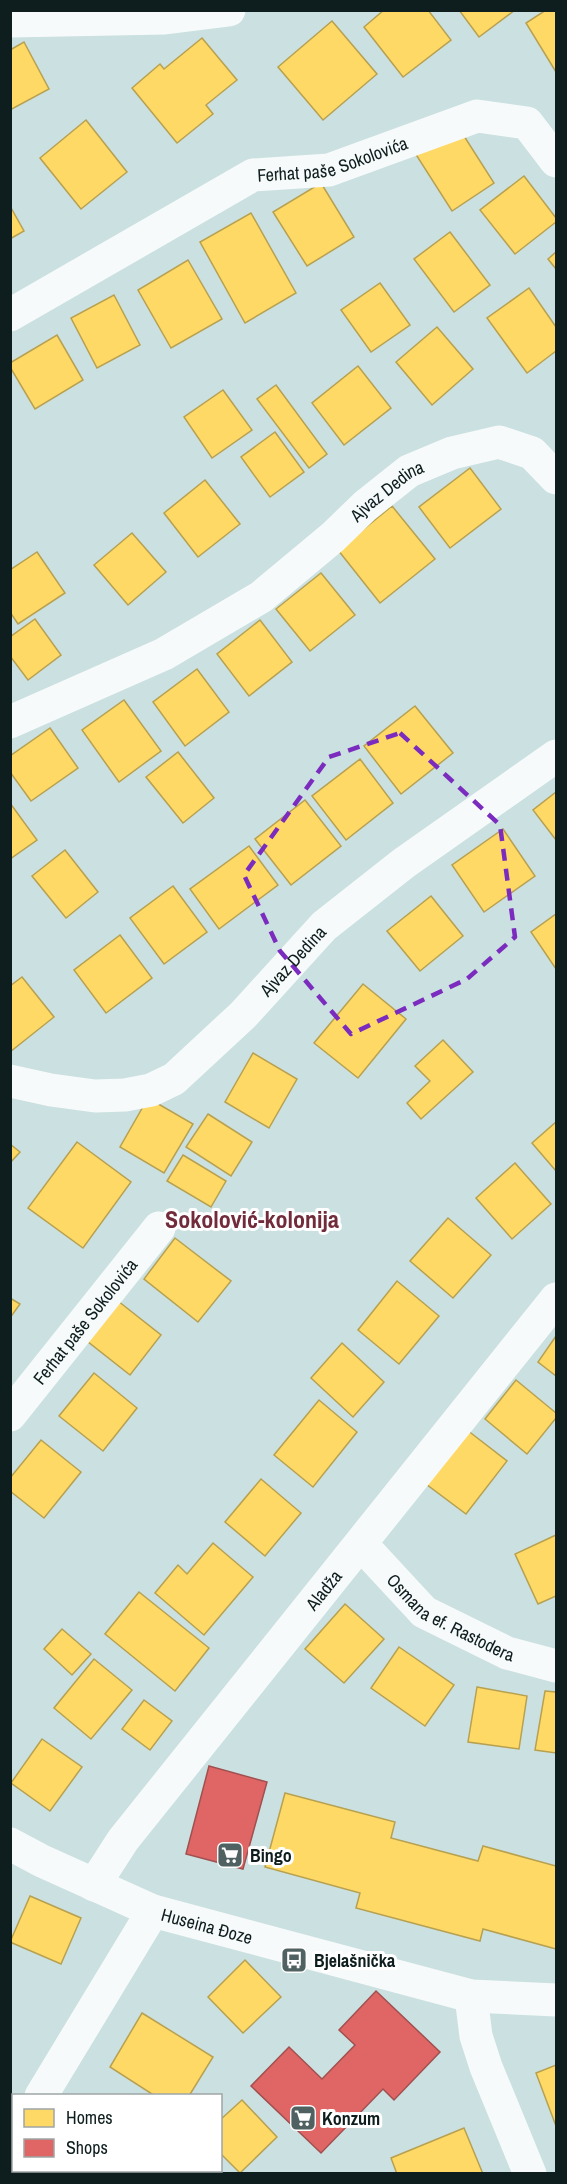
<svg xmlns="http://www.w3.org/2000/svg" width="567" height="2184" font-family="'Archivo Narrow',sans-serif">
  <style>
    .homes { fill: #ffd966; stroke: #b7a150; stroke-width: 1.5 }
    .shops { fill: #e06666; stroke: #a15050; stroke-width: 1.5 }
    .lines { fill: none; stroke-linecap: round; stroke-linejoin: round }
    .minor { stroke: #f7fafa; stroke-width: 33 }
    .marked { fill: none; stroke: #7b2cbf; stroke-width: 4.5; stroke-dasharray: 12 8; stroke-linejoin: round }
    .labels { text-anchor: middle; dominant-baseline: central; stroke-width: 6; stroke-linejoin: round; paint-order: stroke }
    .street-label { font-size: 18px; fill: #0e1d1d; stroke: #fff }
    .poi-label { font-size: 18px; font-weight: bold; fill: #0e1d1d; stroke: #fff; text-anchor: start }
    .district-label { font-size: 24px; font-weight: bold; fill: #712b3a; stroke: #fff }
  </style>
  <rect width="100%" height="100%" fill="#cbe0e0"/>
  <g class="homes">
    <polygon points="384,10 428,10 451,40 403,77 364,27"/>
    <polygon points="459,10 515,10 479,37"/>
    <polygon points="546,10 556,10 556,72 526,23"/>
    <polygon points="332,21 377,74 323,120 278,67"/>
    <polygon points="202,38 237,80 206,105 213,114 177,143 132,88 160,64 164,69"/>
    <polygon points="24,42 49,89 10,110 10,50"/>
    <polygon points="86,120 127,172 81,209 40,158"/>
    <polygon points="457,125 494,183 452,211 415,153"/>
    <polygon points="524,176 556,218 556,222 515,254 480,210"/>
    <polygon points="321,183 354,237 307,266 273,212"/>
    <polygon points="10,206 24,231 10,239"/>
    <polygon points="251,213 296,293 245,323 200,242"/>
    <polygon points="450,232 490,285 454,312 414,259"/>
    <polygon points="556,252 556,269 548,259"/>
    <polygon points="188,260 222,319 171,348 138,290"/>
    <polygon points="380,283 410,325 371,352 341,310"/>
    <polygon points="529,288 556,327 556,351 527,373 487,318"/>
    <polygon points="114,295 140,345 97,368 71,318"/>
    <polygon points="437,327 473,369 432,405 396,362"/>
    <polygon points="57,335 83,380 35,409 10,367 10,363"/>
    <polygon points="358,366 391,408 344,445 312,403"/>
    <polygon points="276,385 327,454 309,468 257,399"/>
    <polygon points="223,390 252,430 212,458 184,417"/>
    <polygon points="275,432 304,472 270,497 241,457"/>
    <polygon points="470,468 501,509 450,548 419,507"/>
    <polygon points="205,480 240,524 198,557 164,513"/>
    <polygon points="392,506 435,559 380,603 338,550"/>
    <polygon points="132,533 166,572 128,605 94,565"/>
    <polygon points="37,552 65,593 18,624 10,612 10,570"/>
    <polygon points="321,573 355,615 310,651 276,609"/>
    <polygon points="35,619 61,655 28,680 10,656 10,637"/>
    <polygon points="260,620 292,662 249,696 217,654"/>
    <polygon points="197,669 229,712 185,746 153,702"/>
    <polygon points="124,700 161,751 119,782 82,730"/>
    <polygon points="415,706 453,753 401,794 364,746"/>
    <polygon points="50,728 78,768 31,801 10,772 10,756"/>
    <polygon points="178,752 214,798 183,823 146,777"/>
    <polygon points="360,759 393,803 346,840 312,796"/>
    <polygon points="556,792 556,840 533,810"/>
    <polygon points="305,800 341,846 291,885 255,839"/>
    <polygon points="10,803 37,840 10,859"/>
    <polygon points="503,829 535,876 484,912 452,865"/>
    <polygon points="249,846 278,885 219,929 190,889"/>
    <polygon points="65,850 98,892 66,918 32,876"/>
    <polygon points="173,886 207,932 164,964 130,918"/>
    <polygon points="431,896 463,936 420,971 387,931"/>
    <polygon points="556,914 556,969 531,932"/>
    <polygon points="120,935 152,978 106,1013 74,970"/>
    <polygon points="22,977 54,1017 10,1052 10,986"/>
    <polygon points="363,984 406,1019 358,1078 314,1043"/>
    <polygon points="443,1040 473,1072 421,1119 407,1103 430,1081 415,1066"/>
    <polygon points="253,1053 297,1079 269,1128 225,1102"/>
    <polygon points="148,1098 193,1124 164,1173 120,1147"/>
    <polygon points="208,1114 252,1142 231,1176 186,1147"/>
    <polygon points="556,1122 556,1171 532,1143"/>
    <polygon points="77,1142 131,1182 83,1248 28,1208"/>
    <polygon points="10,1144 20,1152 10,1163"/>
    <polygon points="183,1155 226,1181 211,1207 167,1181"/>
    <polygon points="515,1163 551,1204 512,1239 476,1198"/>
    <polygon points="448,1218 491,1255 453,1298 410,1261"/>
    <polygon points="175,1238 231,1281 198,1322 144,1279"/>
    <polygon points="397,1281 439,1316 399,1364 358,1330"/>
    <polygon points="10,1298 20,1304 10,1318"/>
    <polygon points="118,1301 161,1335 130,1375 87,1341"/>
    <polygon points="556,1336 556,1376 538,1362"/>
    <polygon points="342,1343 384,1382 353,1417 311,1378"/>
    <polygon points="94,1373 137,1408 103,1451 59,1416"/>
    <polygon points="516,1380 556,1413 556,1418 527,1454 485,1419"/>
    <polygon points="319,1400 357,1432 313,1487 274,1455"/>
    <polygon points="467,1430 507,1461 466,1514 426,1484"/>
    <polygon points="41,1440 81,1472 44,1518 10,1491 10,1478"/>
    <polygon points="261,1479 301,1513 265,1556 225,1522"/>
    <polygon points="556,1535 556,1596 538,1604 515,1554"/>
    <polygon points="213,1543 253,1577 204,1635 155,1593 178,1565 187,1574"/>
    <polygon points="139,1592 209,1648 175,1691 105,1634"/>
    <polygon points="345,1604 384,1639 344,1683 305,1649"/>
    <polygon points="62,1629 91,1654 72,1675 44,1649"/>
    <polygon points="399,1647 454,1685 425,1726 371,1688"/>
    <polygon points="94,1659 132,1690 91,1739 54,1708"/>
    <polygon points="477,1687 527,1696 519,1749 468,1742"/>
    <polygon points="545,1691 556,1692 556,1753 535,1750"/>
    <polygon points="144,1700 172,1721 150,1750 122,1729"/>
    <polygon points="42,1739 82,1767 50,1811 11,1783"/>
    <polygon points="285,1793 395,1822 391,1838 478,1861 483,1846 556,1866 556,1949 483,1929 480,1941 356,1908 360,1893 265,1867"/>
    <polygon points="30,1896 81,1918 61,1964 10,1942"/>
    <polygon points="245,1960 281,1997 243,2033 208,1997"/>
    <polygon points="142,2013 213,2057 189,2096 155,2096 110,2067"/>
    <polygon points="556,2065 556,2126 536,2073"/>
    <polygon points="242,2100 277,2137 240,2173 220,2153 220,2120"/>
    <polygon points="464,2128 483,2174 397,2174 391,2158"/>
    <polygon points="40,2170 41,2174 10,2174 10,2171 14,2170"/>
  </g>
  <g class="shops">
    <polygon points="209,1766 267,1782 243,1869 186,1854"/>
    <polygon points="376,1991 440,2052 394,2100 383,2089 321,2153 251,2086 289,2047 322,2079 355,2045 339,2030"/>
  </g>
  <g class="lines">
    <g class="minor">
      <polyline points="10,21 165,18 229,10"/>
      <path id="s1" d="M10,315L253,175L329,170L477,116L527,123L556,161"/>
      <path id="s2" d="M10,722L164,654L261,597L333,537L365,506L409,471L452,453L499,442L532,453L556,478"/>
      <path id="s3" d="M10,1081L51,1090L95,1096L125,1095L151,1090L174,1079L243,1015L324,926L404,863L556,756"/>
      <path id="s4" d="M10,1415L159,1228"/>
      <path id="s5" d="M361,1544L424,1612L507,1653L556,1666"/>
      <path id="s6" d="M10,1844L42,1861L153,1911L471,1996L556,2000"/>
      <path id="s7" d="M94,1885L123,1840L556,1299"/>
      <polyline points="471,1996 476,2036 486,2067 530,2174"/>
      <polyline points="41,2096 153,1911"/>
      <polyline points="10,2132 14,2131"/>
      <polyline points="151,2170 161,2174"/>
    </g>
  </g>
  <path class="marked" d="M400,733L500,825L515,937L467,979L351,1034L280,951L244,875L329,757Z"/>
  <defs>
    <symbol id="supermarket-square" viewBox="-11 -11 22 22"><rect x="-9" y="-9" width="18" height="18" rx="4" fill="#506161" stroke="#fff"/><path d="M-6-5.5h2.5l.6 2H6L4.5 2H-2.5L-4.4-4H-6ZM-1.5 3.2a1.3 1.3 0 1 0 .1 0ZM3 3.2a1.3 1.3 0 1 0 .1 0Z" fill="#fff"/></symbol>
    <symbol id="bus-square" viewBox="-11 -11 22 22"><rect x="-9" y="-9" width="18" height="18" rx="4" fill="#506161" stroke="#fff"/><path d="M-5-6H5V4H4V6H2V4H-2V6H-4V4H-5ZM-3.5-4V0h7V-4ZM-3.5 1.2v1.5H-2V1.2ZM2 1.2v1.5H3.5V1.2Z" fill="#fff"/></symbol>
  </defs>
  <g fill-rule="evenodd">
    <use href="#supermarket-square" x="215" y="1840" width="30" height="30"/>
    <use href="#bus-square" x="279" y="1945" width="30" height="30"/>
    <use href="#supermarket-square" x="288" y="2103" width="30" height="30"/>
  </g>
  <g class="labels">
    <g class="street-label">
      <text stroke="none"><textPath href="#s1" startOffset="362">Ferhat paše Sokolovića</textPath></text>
      <text stroke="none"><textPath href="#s2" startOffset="446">Ajvaz Dedina</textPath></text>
      <text stroke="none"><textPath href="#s3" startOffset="336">Ajvaz Dedina</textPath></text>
      <text stroke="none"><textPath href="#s4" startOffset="120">Ferhat paše Sokolovića</textPath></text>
      <text stroke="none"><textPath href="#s7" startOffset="374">Aladža</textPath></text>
      <text stroke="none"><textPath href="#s5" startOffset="118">Osmana ef. Rastodera</textPath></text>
      <text stroke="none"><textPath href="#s6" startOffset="214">Huseina Đoze</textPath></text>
    </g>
    <g class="poi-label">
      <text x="250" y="1855">Bingo</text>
      <text x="314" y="1960">Bjelašnička</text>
      <text x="322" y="2118">Konzum</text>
    </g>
    <g class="district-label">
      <text x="252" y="1219">Sokolović-kolonija</text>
    </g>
  </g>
  <rect width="567" height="2184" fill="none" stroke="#0e1d1d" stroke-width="24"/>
  <rect x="12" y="2094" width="210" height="78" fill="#ffffff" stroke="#9fa5a5" stroke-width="1.5"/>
  <rect x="24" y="2109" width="30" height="18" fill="#ffd966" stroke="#9fa5a5" stroke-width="1.5"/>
  <text x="66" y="2124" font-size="18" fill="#0e1d1d">Homes</text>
  <rect x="24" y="2139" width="30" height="18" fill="#e06666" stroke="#9fa5a5" stroke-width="1.5"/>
  <text x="66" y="2154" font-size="18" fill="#0e1d1d">Shops</text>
</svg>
